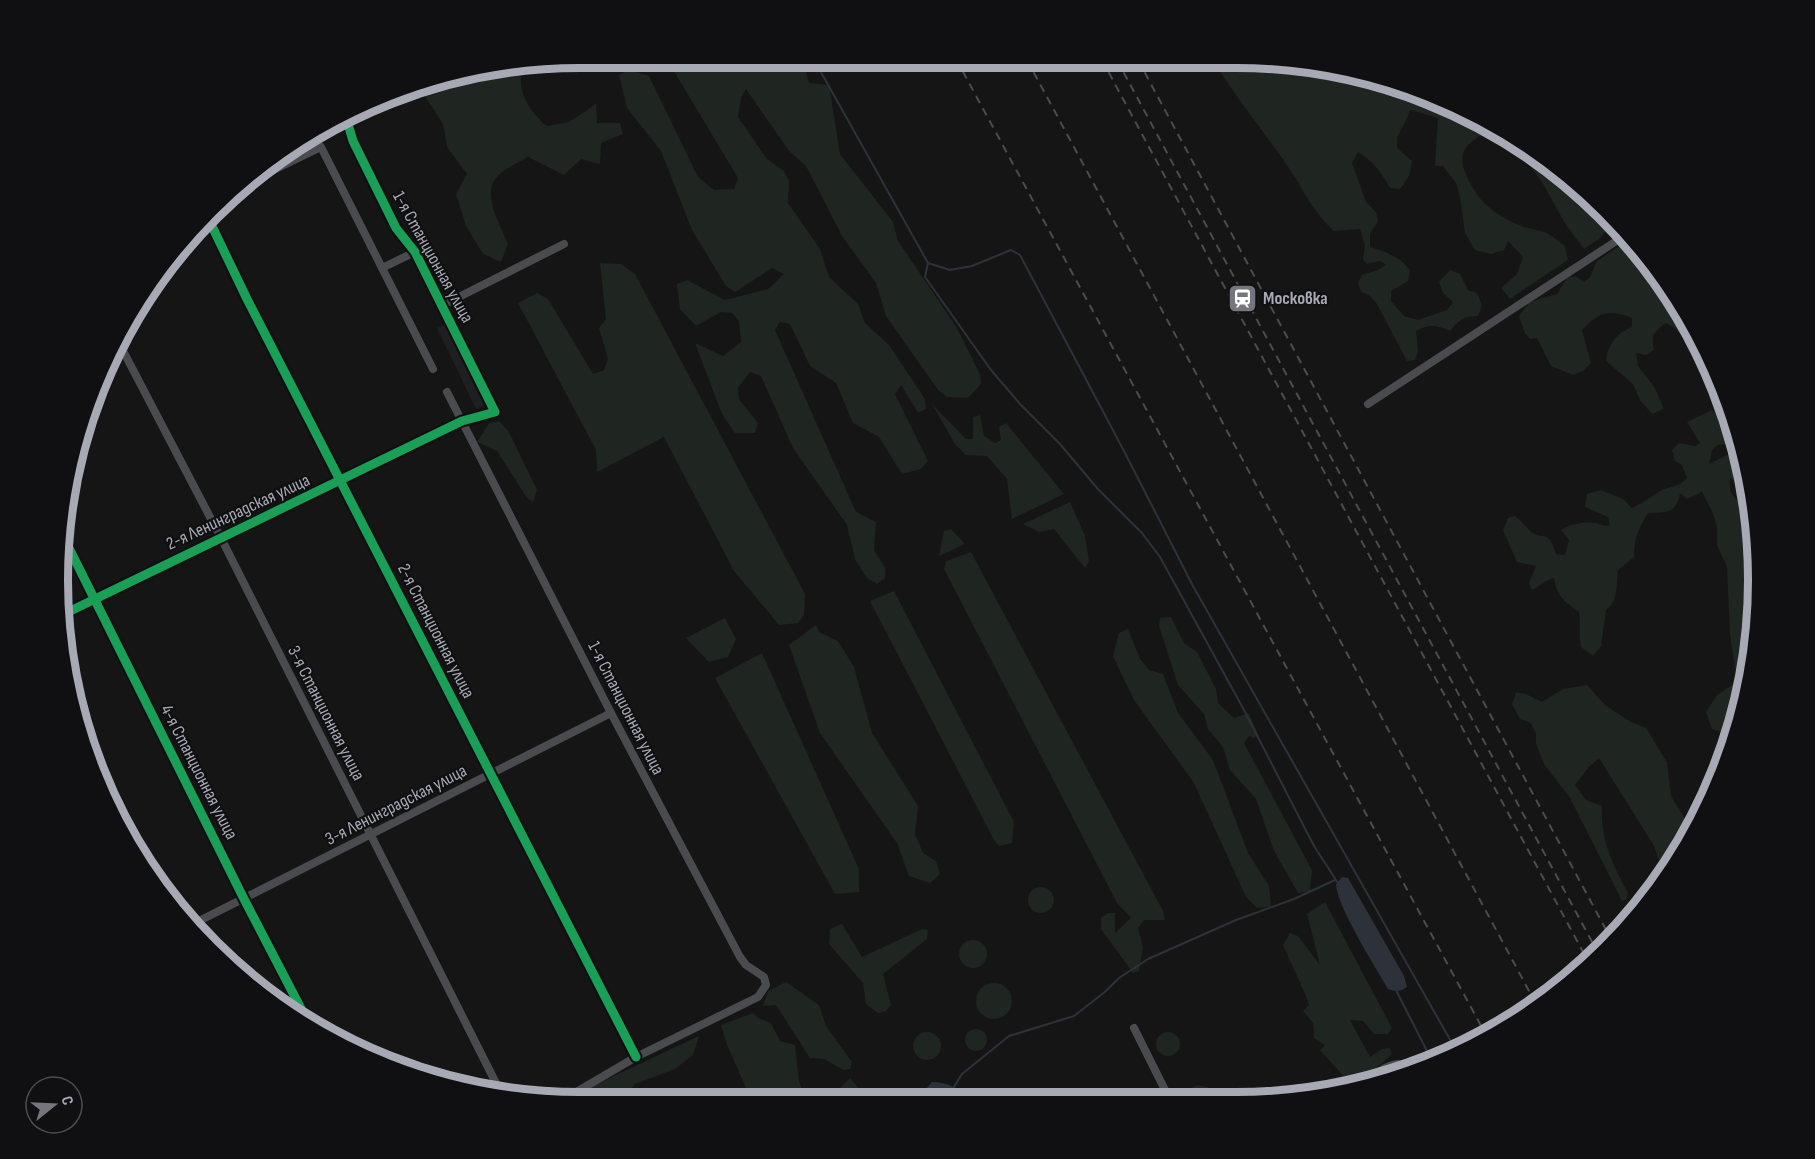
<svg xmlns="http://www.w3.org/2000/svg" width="1815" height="1159" font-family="'Sofia Sans Condensed',sans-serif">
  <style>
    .built { fill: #1f1f21 }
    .green { fill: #1f2521 }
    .water { fill: #2d323a }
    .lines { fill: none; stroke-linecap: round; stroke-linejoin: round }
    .stream { stroke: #2d323a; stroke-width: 2 }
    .minor { stroke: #4a4b4e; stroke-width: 8 }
    .rail { stroke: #4b4c4e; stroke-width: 2; stroke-dasharray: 8 6; stroke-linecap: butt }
    .cycleway-casing { stroke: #100f11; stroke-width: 13 }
    .cycleway { stroke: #1a9f57; stroke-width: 9 }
    .labels { text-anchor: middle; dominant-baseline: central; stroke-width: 4.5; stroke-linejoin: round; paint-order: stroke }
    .street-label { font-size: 18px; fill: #a7a9b5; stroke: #100f11 }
    .poi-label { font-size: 18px; font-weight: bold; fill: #a7a9b5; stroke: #100f11; text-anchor: start }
    .rim { fill: none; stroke: #a7a9b5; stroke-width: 8 }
  </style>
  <rect width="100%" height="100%" fill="#151515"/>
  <polygon class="built" points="445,325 484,405 476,409 437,328"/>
  <g class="green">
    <polygon points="666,58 802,58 809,83 829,85 840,154 893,222 898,241 957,328 980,374 981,384 968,398 947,397 938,390 886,316 876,283 842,236 806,166 789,151 746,89 741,97 738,117 767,159 784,171 789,181 788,203 820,249 829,277 858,304 865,323 889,345 925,399 926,409 918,413 901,385 895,394 928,461 921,469 902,474 879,437 853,423 836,383 810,366 790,324 780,322 775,330 856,512 876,522 874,550 885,568 885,578 877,584 867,578 855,559 847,525 793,448 761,376 750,372 738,388 739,399 758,423 755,433 735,433 722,414 695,343 723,356 741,342 739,321 732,313 721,312 696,326 680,309 677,284 687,280 725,300 768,289 784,274 772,268 735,292 726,286 692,230 661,151 627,108 619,75 629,70 649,76 698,177 714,190 734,189 738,178"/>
    <path d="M1214,61H1303L1435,97L1554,165L1564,174L1586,210L1598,209L1606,220L1608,229L1599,239L1584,249L1566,225L1543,184L1529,164L1506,139L1485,133C1468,143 1457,151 1465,172C1477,202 1494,215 1524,227C1531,229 1539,230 1546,233C1553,236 1559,242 1565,246L1568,260L1510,299L1501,288L1517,274L1523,257L1508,241L1504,250L1491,254L1475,250L1465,233L1460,197L1456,183L1443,166H1435L1438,118L1411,110L1397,138V148L1412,161L1409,176L1400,189L1390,188C1381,172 1374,162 1358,152L1352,163L1366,202L1376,212L1378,221L1370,234V247C1386,252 1399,256 1410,270L1408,281L1391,291V301L1404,316L1418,320L1447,310L1453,302L1443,293L1439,282L1450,270L1460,274L1468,290L1477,293L1482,305L1478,316C1464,316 1459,320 1450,331C1437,325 1428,324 1416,331L1418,352L1415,360L1407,361L1377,304L1369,295L1361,292L1358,283L1362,275L1378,270L1386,265L1380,261L1367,264L1363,260L1365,246L1360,229L1334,231C1315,214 1305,193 1291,171C1266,134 1237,100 1214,61Z"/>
    <path d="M516,67C523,74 520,82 522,90C525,103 537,119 547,126L569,122L596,104L597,123H620L623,134L601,143L600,164L581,159L564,175L528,157C518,163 503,169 496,178C482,195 501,227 508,244L501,262L483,254L466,226L456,194L467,174L447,147L443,124L420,89V83Z"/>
    <path d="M1626,242L1636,246L1688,319L1712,371L1702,376C1691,352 1691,336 1666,323C1654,333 1650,334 1654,350L1646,355L1636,353L1638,366L1655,388L1664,409L1652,414L1640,400L1633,384L1606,361C1608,344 1616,333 1632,327V318C1608,309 1599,312 1582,330L1591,363L1583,371L1573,375L1551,366L1537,338L1530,339L1525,333L1519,316L1530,302L1557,294L1567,278L1575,276L1584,282L1590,277L1597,261Z"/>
    <polygon points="600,263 621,264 635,274 805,594 804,615 798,623 779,625 734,571 664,437 597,472 596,450 518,303 537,293 548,299 593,374 604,370 608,359 599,328 606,319"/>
    <polygon points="932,404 966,439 973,439 973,417 980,415 984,436 995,443 1001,440 999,427 1006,423 1064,494 1012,519 1007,479 987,456 966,455 955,444"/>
    <path d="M1712,410L1728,426L1735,443L1718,445L1712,450L1709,464L1737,450L1740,452L1747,485L1741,487L1730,478C1728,501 1740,500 1754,512L1757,614L1740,715L1733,735L1712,729L1706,712L1717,695L1737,682L1730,634L1727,567L1717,545V527L1712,511L1702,492L1687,499L1680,493C1676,515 1666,512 1648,513C1638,529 1634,539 1634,557L1618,570C1616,585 1619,600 1606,610L1601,646L1593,656L1581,647C1578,633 1581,625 1579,612C1564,601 1557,597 1554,578C1545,580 1540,586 1532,590L1529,583L1536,566L1517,562L1503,530L1508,518L1515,516C1521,520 1524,525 1529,530C1543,543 1548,526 1556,554L1565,555L1569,540L1561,530C1570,524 1584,521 1595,523C1602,524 1603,527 1610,525L1608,517L1585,507L1587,494L1601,490L1623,499L1632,508C1641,504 1649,498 1657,493C1667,486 1678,488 1687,478L1682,465L1675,461L1672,450L1679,443L1695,446L1700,443L1687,422Z"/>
    <polygon points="499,421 509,432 537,490 533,502 527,498 497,451 477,442 489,423"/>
    <polygon points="1070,502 1085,536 1089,561 1085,568 1054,529 1039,532 1023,524"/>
    <polygon points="951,529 965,544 939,556 944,531"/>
    <polygon points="971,552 1163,911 1165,920 1144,920 1138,928 1143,947 1139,971 1133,973 1101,929 1101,918 1108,913 1115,913 1115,933 1131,918 1117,903 944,569 946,561"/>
    <polygon points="894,591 1014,822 1012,843 999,846 994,840 870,601"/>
    <polygon points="1171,617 1184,643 1197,652 1216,689 1218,703 1234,718 1249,713 1257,732 1255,738 1249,736 1244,743 1312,870 1310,891 1298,893 1274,851 1256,799 1230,770 1223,747 1208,729 1204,714 1178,685 1159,626 1160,618"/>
    <polygon points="725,618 736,639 728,657 709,662 686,638"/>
    <polygon points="816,625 819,632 838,641 854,667 872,733 918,806 915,834 923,853 936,861 940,874 930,883 909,876 897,843 820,733 789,645"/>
    <polygon points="1128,629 1140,659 1149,670 1163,674 1178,713 1213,760 1248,853 1269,886 1271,907 1257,908 1246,897 1194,783 1134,700 1113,656 1119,633"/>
    <polygon points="762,653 859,869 859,892 835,894 715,678"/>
    <path d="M1587,685L1605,705L1631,722L1646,728L1667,762L1671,796L1692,831L1666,872L1659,861L1654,846L1599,758L1588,768L1575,785L1586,800L1602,806C1600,839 1613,865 1628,893L1627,899L1622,901L1570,798L1544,764L1536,744V734L1531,723L1520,719L1512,704L1516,692L1526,694L1542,702L1563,689Z"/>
    <circle cx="1041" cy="900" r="13"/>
    <polygon points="1643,891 1650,898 1632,917 1629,905"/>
    <polygon points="1325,902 1392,1028 1388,1034 1374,1034 1363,1021 1350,1020 1370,1057 1382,1049 1390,1048 1392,1054 1372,1072 1367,1085 1347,1088 1345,1078 1320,1050 1325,1045 1314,1038 1313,1023 1303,1011 1309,1005 1306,996 1283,945 1290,933 1298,936 1320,965 1307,914"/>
    <polygon points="842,924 862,957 922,929 928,930 927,939 883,974 891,1005 886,1011 878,1013 866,1004 863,983 829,944 830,929"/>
    <circle cx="973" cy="954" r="14"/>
    <polygon points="786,982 819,1005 826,1026 852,1062 850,1069 843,1070 824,1059 810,1058 776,1005 763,1006 768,991"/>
    <circle cx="994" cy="1001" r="18"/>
    <polygon points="753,1013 758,1018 771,1023 780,1041 795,1045 799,1081 806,1099 751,1099 727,1045 721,1025"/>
    <circle cx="976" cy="1040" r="11"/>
    <circle cx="1168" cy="1044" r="12"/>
    <circle cx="927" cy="1046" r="14"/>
    <polygon points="699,1036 693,1055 675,1069 635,1084 623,1098 577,1098 582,1091"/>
    <polygon points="850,1078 868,1099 838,1099 841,1087"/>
    <polygon points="1196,1085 1208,1087 1215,1096 1214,1101 1186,1100 1187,1092"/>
    <polygon points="715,1088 733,1099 683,1098 700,1090"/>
  </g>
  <g class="water">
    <path d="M1342,877L1348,878L1404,976L1407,987C1400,992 1396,992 1388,989C1375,966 1337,907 1336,884Z"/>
    <path d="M932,1082C948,1082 957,1088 968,1100L926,1099V1089Z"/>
  </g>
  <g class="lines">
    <g class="stream">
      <polyline points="813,58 928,263 925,277 991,370 1020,404 1060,444 1097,488 1142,533 1160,557 1244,710 1314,846 1338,883"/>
      <polyline points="928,263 950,270 972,266 1011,250 1020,255 1124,451 1193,586 1457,1052"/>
      <polyline points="1396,990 1432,1061"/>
      <polyline points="954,1087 962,1074 1009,1036 1074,1016 1106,991 1119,978 1148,959 1236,920 1294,899 1335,880"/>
    </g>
    <g class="minor">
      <polyline points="348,122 410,90"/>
      <polyline points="251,181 321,147 433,369"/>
      <polyline points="209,220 247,299 636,1057"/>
      <polyline points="382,268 415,252"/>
      <polyline points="443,305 564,244"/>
      <polyline points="120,345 221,538 502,1095"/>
      <polyline points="447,392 611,713 740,957 746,965 764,977 766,985 758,997 636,1057 566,1098"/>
      <polyline points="1368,404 1627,234"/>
      <polyline points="64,538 244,899 307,1020"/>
      <polyline points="62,615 462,421 495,412 415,252 396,228 353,141 346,117"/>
      <polyline points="195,923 611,713"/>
      <polyline points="1134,1028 1170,1100"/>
      <path d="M1371,1084C1376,1071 1385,1066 1398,1064L1403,1072"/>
    </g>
    <g class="rail">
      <polyline points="956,59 1486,1035"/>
      <polyline points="1027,60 1535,1002"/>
      <polyline points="1102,60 1589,963"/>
      <polyline points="1117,60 1598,953"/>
      <polyline points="1138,60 1611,939"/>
    </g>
    <defs>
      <g id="cycleway">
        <polyline points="209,220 247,299 636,1057"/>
        <polyline points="64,538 244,899 307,1020"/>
        <polyline points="62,615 462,421 495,412 415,252 396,228 353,141 346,117"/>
      </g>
    </defs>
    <use href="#cycleway" class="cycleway-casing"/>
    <use href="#cycleway" class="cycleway"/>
  </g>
  <defs>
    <symbol id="station-square" viewBox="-11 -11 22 22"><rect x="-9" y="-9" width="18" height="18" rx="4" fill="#74757d" stroke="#100f11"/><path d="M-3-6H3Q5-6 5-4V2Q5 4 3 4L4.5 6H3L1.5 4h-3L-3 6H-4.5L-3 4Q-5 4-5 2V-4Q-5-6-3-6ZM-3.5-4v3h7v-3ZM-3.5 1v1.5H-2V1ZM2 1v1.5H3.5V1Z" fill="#fff"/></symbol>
  </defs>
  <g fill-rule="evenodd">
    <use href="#station-square" x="1226" y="282" width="33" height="33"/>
  </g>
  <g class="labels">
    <g class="street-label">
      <text transform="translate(433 257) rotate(61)">1-я Станционная улица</text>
      <text transform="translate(238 512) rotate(-25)">2-я Ленинградская улица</text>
      <text transform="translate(436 631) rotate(63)">2-я Станционная улица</text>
      <text transform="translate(626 708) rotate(63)">1-я Станционная улица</text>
      <text transform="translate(326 713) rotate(63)">3-я Станционная улица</text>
      <text transform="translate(199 772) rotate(63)">4-я Станционная улица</text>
      <text transform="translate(396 805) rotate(-27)">3-я Ленинградская улица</text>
    </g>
    <g class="poi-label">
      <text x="1263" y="298">Московка</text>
    </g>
  </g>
  <path d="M0 0H1815V1159H0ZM580 68H1236A512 512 0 0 1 1748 580V580A512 512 0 0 1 1236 1092H580A512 512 0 0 1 68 580V580A512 512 0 0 1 580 68Z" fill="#100f11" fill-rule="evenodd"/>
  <path class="rim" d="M580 68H1236A512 512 0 0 1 1748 580V580A512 512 0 0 1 1236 1092H580A512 512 0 0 1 68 580V580A512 512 0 0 1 580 68Z"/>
  <g transform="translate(54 1105) rotate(72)"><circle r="28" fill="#100f11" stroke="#4c4d53" stroke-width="1.5"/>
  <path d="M0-4.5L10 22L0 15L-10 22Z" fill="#74757d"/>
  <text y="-9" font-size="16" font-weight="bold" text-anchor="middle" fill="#a7a9b5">С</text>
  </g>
</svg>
